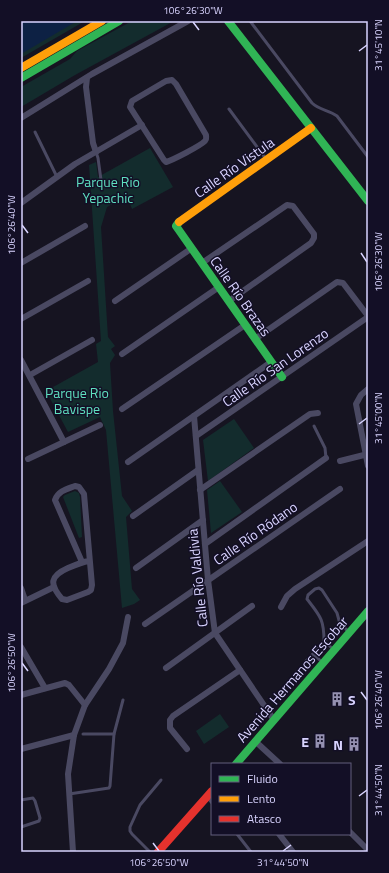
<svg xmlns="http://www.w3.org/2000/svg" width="389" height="873" font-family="'Titillium Web',sans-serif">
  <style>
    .green { fill: #132c2d }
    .water { fill: #0d2144 }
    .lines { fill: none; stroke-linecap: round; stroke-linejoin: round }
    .lane { stroke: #4a4962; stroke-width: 3 }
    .street { stroke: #4a4962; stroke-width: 6 }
    .fast { stroke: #30b455; stroke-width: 8 }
    .slow { stroke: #ff9f0a; stroke-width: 8 }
    .jam { stroke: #e5322d; stroke-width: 8 }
    .ticks { fill: none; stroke: #d9d4ff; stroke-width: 1.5 }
    .labels { text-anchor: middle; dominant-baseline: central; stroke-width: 3; stroke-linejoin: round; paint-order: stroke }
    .street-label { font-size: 14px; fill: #d9d4ff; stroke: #130f26 }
    .park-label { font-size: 14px; fill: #5fe0c0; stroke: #130f26 }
    .poi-label { font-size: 14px; font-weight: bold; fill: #d9d4ff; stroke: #130f26; text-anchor: end }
    .neatline { fill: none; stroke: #d9d4ff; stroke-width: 1.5 }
    .ticks-label { font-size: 10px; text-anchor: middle; fill: #d9d4ff }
  </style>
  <rect width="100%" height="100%" fill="#161421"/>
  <g class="green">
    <polygon points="21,21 85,21 21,58"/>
    <polygon points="132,21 174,21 75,75 21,107 21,87 70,59 77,51"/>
    <polygon points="150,148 173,187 132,209 127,196 107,207 101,227 108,337 115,346 111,349 115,355 110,363 113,411 122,496 132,511 126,517 132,589 140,600 134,604 122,608 106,430 100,417 68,432 46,391 98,362 96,344 101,341 89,165 96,162 98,177"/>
    <polygon points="234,419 254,448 208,481 203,440"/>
    <polygon points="220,481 242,512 211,533 207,490"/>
    <polygon points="75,491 79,493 80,497 82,537 79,538 63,497 65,495"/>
    <polygon points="220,714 229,727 204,744 196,731"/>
  </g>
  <polygon class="water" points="21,21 77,21 21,54"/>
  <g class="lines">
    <g class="lane">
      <path d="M250,21L312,103C319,110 329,110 337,116L368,157"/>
      <polyline points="229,109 266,159"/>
      <polyline points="35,132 57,177"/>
      <polyline points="96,152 98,158 101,180"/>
      <polyline points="314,426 325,448 326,458"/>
      <path d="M333,649L324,641C324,619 320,616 307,599L308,595L315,589L319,588L322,590L337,613L340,624L348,631"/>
      <polyline points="306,661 313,654"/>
      <polyline points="322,662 313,654 340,624"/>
      <polyline points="83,734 114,734"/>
      <polyline points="69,794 109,788 110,786 114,734 123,700"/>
      <polyline points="208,798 212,803"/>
      <polyline points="21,800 33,798 35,801 40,818 39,821 21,827"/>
      <polyline points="237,834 251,852"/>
      <polyline points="150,852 132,834 130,831 130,827 140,805 161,780"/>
    </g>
    <g class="street">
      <polyline points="87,78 86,87 93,143 96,152"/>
      <path d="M172,80L176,84L206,135C206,138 207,139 205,141C200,146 173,160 166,162L164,160L130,107L132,101L166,81Z"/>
      <polyline points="21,118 92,74 188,21"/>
      <polyline points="21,203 75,164 142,125"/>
      <polyline points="21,263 85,226"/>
      <polyline points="202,263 287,205 293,206 314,234 314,238 311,243 229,301"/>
      <polyline points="115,301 192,248"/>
      <polyline points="21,319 88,281"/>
      <polyline points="255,339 337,282 343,283 368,316"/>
      <polyline points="122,354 219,287"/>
      <polyline points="21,360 64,442"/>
      <polyline points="30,375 92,340"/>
      <polyline points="368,389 361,395 356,404 368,466"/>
      <polyline points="122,409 245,325"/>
      <polyline points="194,416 208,580 215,633 274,720"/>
      <polyline points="196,436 368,317"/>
      <polyline points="28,459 100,425"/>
      <polyline points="340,461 368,454"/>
      <polyline points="128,462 271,362"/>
      <polyline points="200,490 310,414 318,413"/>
      <polyline points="133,516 198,470"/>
      <polyline points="205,544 326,458"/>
      <path d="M82,562L55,500C58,491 67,489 75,486L79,487L84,494L92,585L91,590L88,592L67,600L62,599C49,584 50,576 68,568C75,565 82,562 89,561"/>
      <polyline points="136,568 203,520"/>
      <polyline points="21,588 25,600"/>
      <polyline points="21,603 54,587"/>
      <polyline points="281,607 287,596 295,589 368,541"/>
      <polyline points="145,624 340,489"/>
      <polyline points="21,647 45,688"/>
      <polyline points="166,668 252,606"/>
      <polyline points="21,695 65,683 69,685 85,705"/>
      <polyline points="255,741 280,764"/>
      <polyline points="21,749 74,735"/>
      <polyline points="187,749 170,728 170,720 173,716 240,670"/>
      <polyline points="350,832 368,850"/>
      <polyline points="279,834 293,852"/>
      <polyline points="73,852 68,774 74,735 85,705 109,669 123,643 128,617"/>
    </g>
    <g class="fast">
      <polyline points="228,21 368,201"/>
      <polyline points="21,78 119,21"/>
      <polyline points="179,222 176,226 282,377"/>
      <polyline points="236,764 368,611"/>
    </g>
    <g class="slow">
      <polyline points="21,68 102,21"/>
      <polyline points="179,222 311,128"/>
    </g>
    <polyline class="jam" points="158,852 212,791"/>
  </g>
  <path class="ticks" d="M193,22L199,30M359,51L367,45M22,225L28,233M361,253L367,262M359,424L367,418M22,663L28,671M361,692L367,700M359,796L367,790M153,843L159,851M283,851L291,845"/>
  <defs>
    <symbol id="building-bare" viewBox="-9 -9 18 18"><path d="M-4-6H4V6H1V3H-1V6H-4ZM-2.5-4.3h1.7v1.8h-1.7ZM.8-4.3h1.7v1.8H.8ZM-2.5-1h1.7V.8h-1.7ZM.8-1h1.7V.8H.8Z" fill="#9591b1" stroke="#130f26" stroke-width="2.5" paint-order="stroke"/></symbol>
  </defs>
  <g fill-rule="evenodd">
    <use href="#building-bare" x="327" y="689" width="20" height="20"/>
    <use href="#building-bare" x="310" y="731" width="20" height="20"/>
    <use href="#building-bare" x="344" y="734" width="20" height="20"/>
  </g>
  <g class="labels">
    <g class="street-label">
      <text transform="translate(234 167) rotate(-35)">Calle Río Vistula</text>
      <text transform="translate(241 296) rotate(55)">Calle Río Brazas</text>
      <text transform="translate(275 367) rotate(-35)">Calle Río San Lorenzo</text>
      <text transform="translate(255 533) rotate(-35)">Calle Río Ródano</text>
      <text transform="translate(197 578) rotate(-96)">Calle Río Valdivia</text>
      <text transform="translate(292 679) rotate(-49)">Avenida Hermanos Escobar</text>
    </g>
    <g class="park-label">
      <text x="108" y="181">Parque Rio<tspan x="108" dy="16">Yepachic</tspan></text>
      <text x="77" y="392">Parque Rio<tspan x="77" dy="16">Bavispe</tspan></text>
    </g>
    <g class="poi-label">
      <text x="348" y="699" text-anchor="start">S</text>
      <text x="309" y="741">E</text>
      <text x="343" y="744">N</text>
    </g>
  </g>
  <rect width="389" height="873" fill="none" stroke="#130f26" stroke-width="44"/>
  <rect x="211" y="763" width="140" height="72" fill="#130f26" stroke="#625e7d"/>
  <rect x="219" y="776" width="20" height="6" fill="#30b455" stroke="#625e7d"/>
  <text x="247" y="783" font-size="12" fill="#d9d4ff">Fluido</text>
  <rect x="219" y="796" width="20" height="6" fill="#ff9f0a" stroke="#625e7d"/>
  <text x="247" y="803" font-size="12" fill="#d9d4ff">Lento</text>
  <rect x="219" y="816" width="20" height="6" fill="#e5322d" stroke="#625e7d"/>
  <text x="247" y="823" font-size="12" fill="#d9d4ff">Atasco</text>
  <rect x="22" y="22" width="345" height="829" class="neatline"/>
  <g class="ticks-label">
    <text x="193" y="14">106°26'30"W</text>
    <text transform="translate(378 45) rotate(-90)" y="4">31°45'10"N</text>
    <text transform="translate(11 225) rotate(-90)" y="4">106°26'40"W</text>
    <text transform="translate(378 262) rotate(-90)" y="4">106°26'30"W</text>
    <text transform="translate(378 418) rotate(-90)" y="4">31°45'00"N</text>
    <text transform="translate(11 663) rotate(-90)" y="4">106°26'50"W</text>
    <text transform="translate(378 700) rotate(-90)" y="4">106°26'40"W</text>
    <text transform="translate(378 790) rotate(-90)" y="4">31°44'50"N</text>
    <text x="159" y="866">106°26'50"W</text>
    <text x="283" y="866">31°44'50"N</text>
  </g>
</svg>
